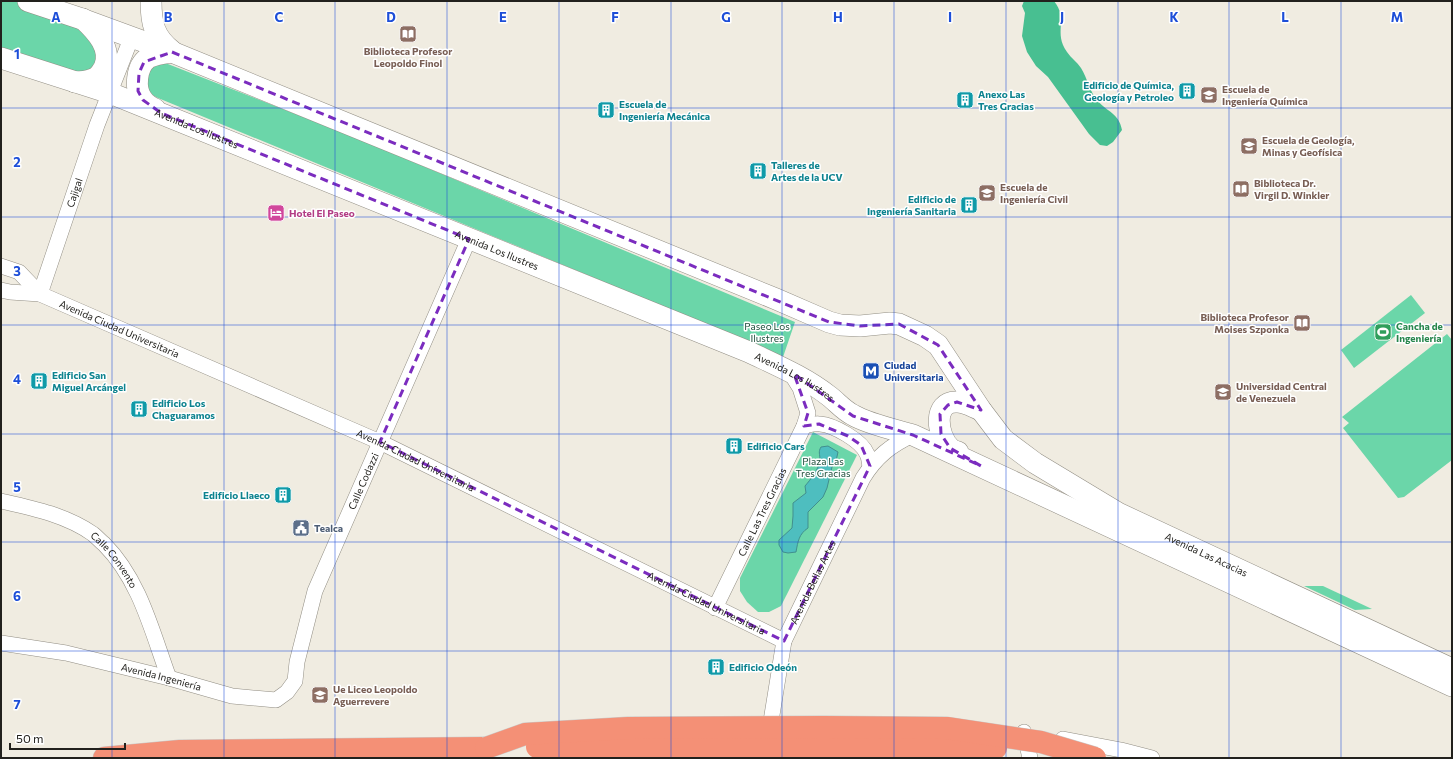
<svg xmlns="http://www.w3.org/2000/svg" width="1453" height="759" font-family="Commissioner,sans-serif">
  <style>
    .green { fill: #6bd6a9 }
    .forest { fill: #48bf91 }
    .water { fill: #4ebebf; stroke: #418f8e }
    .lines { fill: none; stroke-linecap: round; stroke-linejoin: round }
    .minor-casing { stroke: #928e84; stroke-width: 16 }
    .secondary-casing { stroke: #928e84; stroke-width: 22 }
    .motorway-casing { stroke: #cacac9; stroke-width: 23 }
    .minor { stroke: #fff; stroke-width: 15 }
    .secondary { stroke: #fff; stroke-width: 21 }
    .motorway { stroke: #f49076; stroke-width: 22 }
    .motorway-bridge-casing { stroke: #cacac9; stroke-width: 23; stroke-linecap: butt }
    .motorway-bridge { stroke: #f49076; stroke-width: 22 }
    .marked { fill: none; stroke: #7b2cbf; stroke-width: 3; stroke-dasharray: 8 5; stroke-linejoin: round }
    .grid { fill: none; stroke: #1d4ed8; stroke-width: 1; stroke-opacity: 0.55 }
    .labels { text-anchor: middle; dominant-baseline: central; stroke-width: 3; stroke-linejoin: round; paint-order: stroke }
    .education-label { font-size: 10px; font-weight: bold; fill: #785e54; stroke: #fff; text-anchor: start }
    .culture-label { font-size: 10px; font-weight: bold; fill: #0d838f; stroke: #fff; text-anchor: start }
    .street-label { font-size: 10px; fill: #22211d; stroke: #fff }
    .hotel-label { font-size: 10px; font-weight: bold; fill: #b23c85; stroke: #fff; text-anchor: start }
    .park-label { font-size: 10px; fill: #1e4f3b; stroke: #fff }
    .leisure-label { font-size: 10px; font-weight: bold; fill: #27864d; stroke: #fff; text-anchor: start }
    .transit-label { font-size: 10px; font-weight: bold; fill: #164399; stroke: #fff; text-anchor: start }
    .service-label { font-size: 10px; font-weight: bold; fill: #4e5e75; stroke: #fff; text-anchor: start }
    .grid-label { font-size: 13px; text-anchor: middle; font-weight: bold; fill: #1d4ed8; stroke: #fff; stroke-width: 3; stroke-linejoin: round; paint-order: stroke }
  </style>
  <rect width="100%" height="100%" fill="#f0ece1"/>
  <g class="green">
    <polygon points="1,1 27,1 99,37 95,78 1,57"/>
    <polygon points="150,57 344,133 795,322 782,360 597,279 158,98 139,88"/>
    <polygon points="1411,295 1425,313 1354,368 1341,350"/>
    <polygon points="1447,334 1452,340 1452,460 1404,497 1398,498 1343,428 1349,423 1342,417"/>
    <polygon points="813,432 857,455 781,606 769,612 758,612 747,602 740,591 740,578"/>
    <polygon points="1304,586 1323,586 1372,609 1355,610"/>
  </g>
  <path class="forest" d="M1024,1H1054C1069,20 1053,32 1067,52C1071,58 1077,62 1081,68C1088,79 1089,91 1098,101C1107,112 1119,113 1122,130L1113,142L1107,146L1100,145L1089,134L1048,77L1036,66L1027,52L1022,36L1025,13L1022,6Z"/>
  <path class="water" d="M828,446L838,452L836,461L832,467L827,488L823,497L808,512V528C799,534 798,541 796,552L788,553L783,552L779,545V540L792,528L793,516V503L806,493L805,486C811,479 819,469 820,460C820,454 818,452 821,447Z"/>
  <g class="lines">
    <defs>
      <g id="minor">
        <polyline points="1,266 19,272 40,294"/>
        <path id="s1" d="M1,290L10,292L40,294L380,442L784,641"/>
        <path id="s2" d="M40,294L97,125L132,36"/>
        <path d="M804,426C809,425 815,423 820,424C834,425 862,441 867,454C869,457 869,462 870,466"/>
        <path id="s3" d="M1,501C32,508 66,515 93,534C97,537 100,541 104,544C140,580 152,632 169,678"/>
        <path id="s4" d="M715,608L804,426L808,413L800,388L790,372"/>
        <path id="s5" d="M1,643L66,653L169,678L232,696L276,700L287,692L295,681L297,662L315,591L469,239"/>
        <polyline points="1024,732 1030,758"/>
        <polyline points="1063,739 1121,750 1152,758"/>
        <path id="s6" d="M765,758L784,641L863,478C876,457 891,445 913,435"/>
      </g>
      <g id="secondary">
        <path id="s7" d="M28,1L82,19L172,52L776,299L829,322L840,325L860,326L890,323L899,324L925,336L938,345L981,410L1003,439L1035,463L1118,513L1452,669"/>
        <path d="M151,1C151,23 154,37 172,51"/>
        <path id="s8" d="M1,58L110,93L749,352C776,365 805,377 829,396C837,402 843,410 853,415C868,424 896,430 913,435L1452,686"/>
        <path d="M75,82C81,82 88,81 93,79C99,77 101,72 104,68C113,49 96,31 83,19"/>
        <path d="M155,109C151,107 146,104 143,100C134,90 136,66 148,58C155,54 165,53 172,52"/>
        <path d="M958,452C955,451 952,450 950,448C937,436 932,401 957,402C965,402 973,407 981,410"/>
      </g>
      <polyline id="motorway" points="104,758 180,751 486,748"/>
    </defs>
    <use href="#minor" class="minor-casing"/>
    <use href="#secondary" class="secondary-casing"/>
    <use href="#motorway" class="motorway-casing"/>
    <use href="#minor" class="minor"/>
    <use href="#secondary" class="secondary"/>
    <use href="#motorway" class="motorway"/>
    <defs>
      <g id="motorway-bridge">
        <polyline points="537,747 756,746 989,747 996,748"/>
        <polyline points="486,748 525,734 628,728 824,727 947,728 1041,742 1095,758"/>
      </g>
    </defs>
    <use href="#motorway-bridge" class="motorway-bridge-casing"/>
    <use href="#motorway-bridge" class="motorway-bridge"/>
  </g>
  <path class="marked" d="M172,52L829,322L860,326L899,324L938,345L981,410L957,402L948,405L940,414L941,434L950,448L981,466L913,435L853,416L794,374L808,413L804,426L819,424L848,436L861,445L870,466L784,641L380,442L469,239L161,113L143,100L138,91L139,73L144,62Z"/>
  <path class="grid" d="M112,1V758M224,1V758M335,1V758M447,1V758M559,1V758M671,1V758M782,1V758M894,1V758M1006,1V758M1118,1V758M1229,1V758M1341,1V758M1,108H1452M1,217H1452M1,325H1452M1,434H1452M1,542H1452M1,651H1452"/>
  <defs>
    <symbol id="library-square" viewBox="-11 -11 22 22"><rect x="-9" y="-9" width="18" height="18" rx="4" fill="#8d6e63" stroke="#fff"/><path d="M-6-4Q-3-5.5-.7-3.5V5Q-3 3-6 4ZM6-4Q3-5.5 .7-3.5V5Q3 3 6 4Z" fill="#fff"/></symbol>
    <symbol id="building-square" viewBox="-11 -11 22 22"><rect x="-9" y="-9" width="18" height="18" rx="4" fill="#0f9aa8" stroke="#fff"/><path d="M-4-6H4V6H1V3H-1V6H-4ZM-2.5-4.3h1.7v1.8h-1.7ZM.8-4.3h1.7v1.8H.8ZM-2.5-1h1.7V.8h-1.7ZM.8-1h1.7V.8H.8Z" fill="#fff"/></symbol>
    <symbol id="university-square" viewBox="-11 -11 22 22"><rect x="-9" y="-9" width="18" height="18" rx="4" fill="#8d6e63" stroke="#fff"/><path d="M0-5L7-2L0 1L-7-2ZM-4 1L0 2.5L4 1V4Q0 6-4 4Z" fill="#fff"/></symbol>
    <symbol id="hotel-square" viewBox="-11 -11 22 22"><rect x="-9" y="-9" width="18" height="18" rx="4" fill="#d1479c" stroke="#fff"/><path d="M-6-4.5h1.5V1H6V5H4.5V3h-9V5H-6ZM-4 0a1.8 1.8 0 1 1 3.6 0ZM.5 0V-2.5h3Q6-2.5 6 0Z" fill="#fff"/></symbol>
    <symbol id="stadium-square" viewBox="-11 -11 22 22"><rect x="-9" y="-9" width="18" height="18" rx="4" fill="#2e9e5b" stroke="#fff"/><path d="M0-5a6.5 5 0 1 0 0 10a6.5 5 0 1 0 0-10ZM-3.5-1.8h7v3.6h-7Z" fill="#fff"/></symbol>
    <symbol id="metro-square" viewBox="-11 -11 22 22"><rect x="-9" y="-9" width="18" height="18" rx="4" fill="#1a4fb4" stroke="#fff"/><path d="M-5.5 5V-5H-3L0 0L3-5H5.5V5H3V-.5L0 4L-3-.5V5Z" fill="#fff"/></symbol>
    <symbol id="civic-square" viewBox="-11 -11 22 22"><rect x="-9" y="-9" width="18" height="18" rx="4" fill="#5c6f8a" stroke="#fff"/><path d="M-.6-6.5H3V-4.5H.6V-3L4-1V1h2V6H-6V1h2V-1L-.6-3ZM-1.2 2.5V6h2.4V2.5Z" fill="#fff"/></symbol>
    <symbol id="school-square" viewBox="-11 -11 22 22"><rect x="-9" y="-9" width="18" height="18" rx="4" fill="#8d6e63" stroke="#fff"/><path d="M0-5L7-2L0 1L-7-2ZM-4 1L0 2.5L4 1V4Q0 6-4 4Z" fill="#fff"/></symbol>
  </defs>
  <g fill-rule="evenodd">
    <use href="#library-square" x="398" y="24" width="20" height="20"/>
    <use href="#building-square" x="1177" y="81" width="20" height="20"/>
    <use href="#university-square" x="1199" y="85" width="20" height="20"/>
    <use href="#building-square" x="955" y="90" width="20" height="20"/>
    <use href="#building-square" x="596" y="100" width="20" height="20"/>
    <use href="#university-square" x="1239" y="136" width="20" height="20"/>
    <use href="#building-square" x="748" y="161" width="20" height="20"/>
    <use href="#library-square" x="1231" y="179" width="20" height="20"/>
    <use href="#university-square" x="977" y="183" width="20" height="20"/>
    <use href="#building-square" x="959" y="195" width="20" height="20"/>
    <use href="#hotel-square" x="266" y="203" width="20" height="20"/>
    <use href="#library-square" x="1292" y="313" width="20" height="20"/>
    <use href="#stadium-square" x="1373" y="322" width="20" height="20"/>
    <use href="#metro-square" x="861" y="361" width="20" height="20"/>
    <use href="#building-square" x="29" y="371" width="20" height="20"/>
    <use href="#university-square" x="1213" y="382" width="20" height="20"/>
    <use href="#building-square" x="129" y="399" width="20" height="20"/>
    <use href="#building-square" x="724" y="436" width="20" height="20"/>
    <use href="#building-square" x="273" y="485" width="20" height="20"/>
    <use href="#civic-square" x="291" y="518" width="20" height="20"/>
    <use href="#building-square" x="706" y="657" width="20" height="20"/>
    <use href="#school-square" x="310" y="685" width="20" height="20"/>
  </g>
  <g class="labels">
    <g class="education-label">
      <text x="408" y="51" text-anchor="middle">Biblioteca Profesor<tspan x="408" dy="12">Leopoldo Finol</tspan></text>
      <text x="1222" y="89">Escuela de<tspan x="1222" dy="12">Ingeniería Química</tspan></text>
      <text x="1262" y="140">Escuela de Geología,<tspan x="1262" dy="12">Minas y Geofísica</tspan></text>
      <text x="1254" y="183">Biblioteca Dr.<tspan x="1254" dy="12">Virgil D. Winkler</tspan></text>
      <text x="1000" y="187">Escuela de<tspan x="1000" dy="12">Ingeniería Civil</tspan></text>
      <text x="1289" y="317" text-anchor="end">Biblioteca Profesor<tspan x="1289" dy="12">Moises Szponka</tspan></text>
      <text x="1236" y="386">Universidad Central<tspan x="1236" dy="12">de Venezuela</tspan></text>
      <text x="333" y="689">Ue Liceo Leopoldo<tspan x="333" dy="12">Aguerrevere</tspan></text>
    </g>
    <g class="culture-label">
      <text x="1174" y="85" text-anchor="end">Edificio de Química,<tspan x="1174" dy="12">Geología y Petroleo</tspan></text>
      <text x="978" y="94">Anexo Las<tspan x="978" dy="12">Tres Gracias</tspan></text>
      <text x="619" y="104">Escuela de<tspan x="619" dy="12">Ingeniería Mecánica</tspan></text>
      <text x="771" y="165">Talleres de<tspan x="771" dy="12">Artes de la UCV</tspan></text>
      <text x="956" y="199" text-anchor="end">Edificio de<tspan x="956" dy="12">Ingeniería Sanitaria</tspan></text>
      <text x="52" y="375">Edificio San<tspan x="52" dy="12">Miguel Arcángel</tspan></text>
      <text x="152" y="403">Edificio Los<tspan x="152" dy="12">Chaguaramos</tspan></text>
      <text x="747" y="446">Edificio Cars</text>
      <text x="270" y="495" text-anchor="end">Edificio Llaeco</text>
      <text x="729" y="667">Edificio Odeón</text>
    </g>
    <g class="street-label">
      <text stroke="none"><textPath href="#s8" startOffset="208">Avenida Los Ilustres</textPath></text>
      <text stroke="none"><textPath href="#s2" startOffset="107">Cajigal</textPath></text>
      <text stroke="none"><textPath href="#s8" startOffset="532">Avenida Los Ilustres</textPath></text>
      <text stroke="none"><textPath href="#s1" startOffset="126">Avenida Ciudad Universitaria</textPath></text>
      <text stroke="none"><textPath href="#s8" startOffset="856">Avenida Los Ilustres</textPath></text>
      <text stroke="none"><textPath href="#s1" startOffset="450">Avenida Ciudad Universitaria</textPath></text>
      <text stroke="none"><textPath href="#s5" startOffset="521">Calle Codazzi</textPath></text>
      <text stroke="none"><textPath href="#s4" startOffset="107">Calle Las Tres Gracias</textPath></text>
      <text stroke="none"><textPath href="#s7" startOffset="1327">Avenida Las Acacias</textPath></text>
      <text stroke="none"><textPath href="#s3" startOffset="132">Calle Convento</textPath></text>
      <text stroke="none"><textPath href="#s6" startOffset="184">Avenida Bellas Artes</textPath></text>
      <text stroke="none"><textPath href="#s1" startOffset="774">Avenida Ciudad Universitaria</textPath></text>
      <text stroke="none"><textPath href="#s5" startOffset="164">Avenida Ingeniería</textPath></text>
    </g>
    <g class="hotel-label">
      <text x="289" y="213">Hotel El Paseo</text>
    </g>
    <g class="park-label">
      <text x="767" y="326">Paseo Los<tspan x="767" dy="12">Ilustres</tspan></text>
      <text x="823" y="461">Plaza Las<tspan x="823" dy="12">Tres Gracias</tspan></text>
    </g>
    <g class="leisure-label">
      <text x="1396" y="326">Cancha de<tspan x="1396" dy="12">Ingeniería</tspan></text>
    </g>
    <g class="transit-label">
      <text x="884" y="365">Ciudad<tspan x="884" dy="12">Universitaria</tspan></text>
    </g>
    <g class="service-label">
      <text x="314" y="528">Tealca</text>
    </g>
  </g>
  <g class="grid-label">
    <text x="56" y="22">A</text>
    <text x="168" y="22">B</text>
    <text x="279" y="22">C</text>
    <text x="391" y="22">D</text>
    <text x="503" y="22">E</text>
    <text x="615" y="22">F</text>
    <text x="726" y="22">G</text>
    <text x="838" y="22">H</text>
    <text x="950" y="22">I</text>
    <text x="1062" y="22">J</text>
    <text x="1174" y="22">K</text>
    <text x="1285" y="22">L</text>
    <text x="1397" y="22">M</text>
    <text x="17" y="59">1</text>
    <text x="17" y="167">2</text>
    <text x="17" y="276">3</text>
    <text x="17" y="384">4</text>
    <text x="17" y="492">5</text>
    <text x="17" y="601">6</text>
    <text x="17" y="709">7</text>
  </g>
  <rect width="1453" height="759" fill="none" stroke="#22211d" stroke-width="4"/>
  <path d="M10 743v6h115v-6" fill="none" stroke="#22211d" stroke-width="2"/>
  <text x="16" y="743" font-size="12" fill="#22211d" stroke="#ffffff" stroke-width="3" paint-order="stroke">50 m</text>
</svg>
